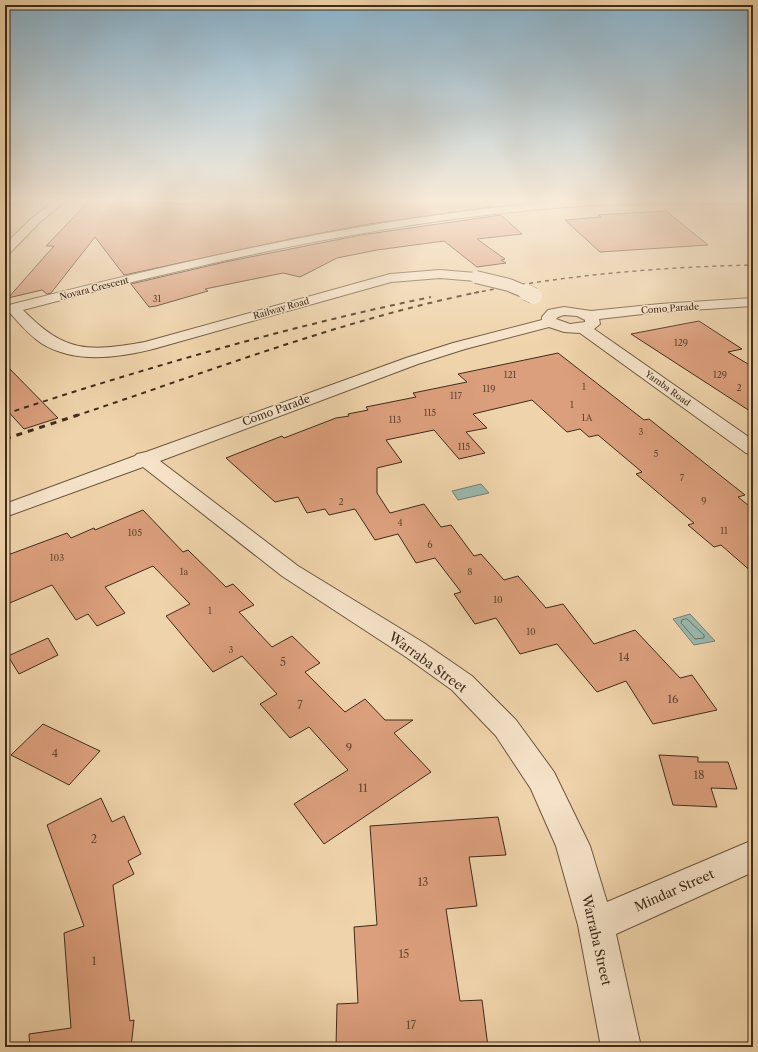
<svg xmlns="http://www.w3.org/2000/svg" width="758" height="1052" font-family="'Libre Caslon Text',serif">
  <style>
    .water { fill: #9ab7ad; stroke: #767f72 }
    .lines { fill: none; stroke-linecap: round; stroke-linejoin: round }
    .shore { stroke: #6c7263; stroke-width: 1 }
    .building { fill: #dc9f7d; stroke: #3f2c19 }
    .minor-casing { stroke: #6b563d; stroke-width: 2 }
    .minor { fill: #f5e2c8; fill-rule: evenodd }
    .rail-far2 { stroke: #3f2c19; stroke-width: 1.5; stroke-dasharray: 4 4; stroke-linecap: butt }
    .rail-far1 { stroke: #3f2c19; stroke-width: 2; stroke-dasharray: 5 5; stroke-linecap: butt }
    .rail { stroke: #3f2c19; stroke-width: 3; stroke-dasharray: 6 6; stroke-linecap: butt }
    .minor-bridge-far1-casing { stroke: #6b563d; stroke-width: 14; stroke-linecap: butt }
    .minor-bridge-casing { stroke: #6b563d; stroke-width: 17; stroke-linecap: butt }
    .minor-bridge-far1 { stroke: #f5e2c8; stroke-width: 12 }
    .minor-bridge { stroke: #f5e2c8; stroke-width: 16 }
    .labels { text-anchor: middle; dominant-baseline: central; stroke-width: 3; stroke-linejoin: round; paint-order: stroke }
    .far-street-label { font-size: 9px; fill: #3f2c19; stroke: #f5e2c8 }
    .number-label { font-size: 9px; fill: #664932 }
    .street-label { font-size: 11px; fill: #3f2c19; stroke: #f5e2c8 }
    .near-number-label { font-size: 11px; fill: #664932 }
    .near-street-label { font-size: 13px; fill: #3f2c19; stroke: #f5e2c8 }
  </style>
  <rect width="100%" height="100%" fill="#efd3aa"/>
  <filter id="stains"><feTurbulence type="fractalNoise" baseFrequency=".005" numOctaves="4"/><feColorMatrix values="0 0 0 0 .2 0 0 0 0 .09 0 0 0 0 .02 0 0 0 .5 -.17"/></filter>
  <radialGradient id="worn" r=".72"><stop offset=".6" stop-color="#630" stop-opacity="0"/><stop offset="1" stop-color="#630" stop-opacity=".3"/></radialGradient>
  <g class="water">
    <polygon points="481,484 489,493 458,500 452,491"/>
    <polygon points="690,614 715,641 694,645 673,619"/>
  </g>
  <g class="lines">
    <polygon class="shore" points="687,619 704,635 704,638 695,639 681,623 682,620"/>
  </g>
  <g class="building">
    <polygon points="233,199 483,199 492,207 369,224 295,238 124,275 95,237 51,293 47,294 42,290 8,298 54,246 46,246 89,201 191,204"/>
    <polygon points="666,211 708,245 600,252 565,220 601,217 598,215"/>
    <polygon points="501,215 522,234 477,239 505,259 501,260 506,263 477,267 444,241 377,250 337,258 300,277 283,273 205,289 208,291 156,306 149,307 131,284 225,262 361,235"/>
    <polygon points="699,321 742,349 728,352 753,367 753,413 631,334"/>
    <polygon points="558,353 644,420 649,419 745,495 738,497 753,509 753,573 721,545 714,547 688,525 694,523 636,474 642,472 598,435 589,437 580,429 567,432 532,400 473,414 487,428 466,432 485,453 459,459 434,430 386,440 402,462 377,468 377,493 390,513 424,504 441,527 451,525 474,556 481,554 504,580 518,576 546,608 563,604 594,644 635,630 680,678 692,675 717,710 653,724 626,681 597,692 557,644 520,654 496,618 475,624 454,594 461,592 435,558 416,563 398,534 375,540 355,509 329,515 325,509 307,513 298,497 275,502 226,458 282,436 284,438 336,418 349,416 348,414 368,410 366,407 416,397 413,393 467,382 458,374"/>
    <polygon points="5,364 58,418 24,429 5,408"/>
    <polygon points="143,510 183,552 188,550 226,587 233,584 254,605 239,612 272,647 292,636 320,663 305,672 345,712 365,699 385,720 413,720 394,733 431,772 324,844 294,804 348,770 309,727 290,738 260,704 277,694 242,656 213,672 166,616 190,604 153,566 105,587 125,613 97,626 88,614 76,620 52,585 5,605 5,556 67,533 71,538 94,528 95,530"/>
    <polygon points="48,638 58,655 19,674 8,656"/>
    <polygon points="43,724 100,751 69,785 11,755"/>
    <polygon points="659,755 698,757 698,762 728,762 737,789 711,788 717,807 673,805"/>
    <polygon points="101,798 112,822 124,816 141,854 128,861 134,874 113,885 130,1021 134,1020 131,1047 30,1047 29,1034 71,1028 64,933 84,926 47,825"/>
    <polygon points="498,817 506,855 469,857 477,906 446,909 460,1001 482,1000 488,1047 336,1047 337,1004 358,1003 354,927 377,925 370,826"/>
  </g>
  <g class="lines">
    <defs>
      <g id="minor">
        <polygon points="5,199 29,199 28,201 5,205"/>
        <polygon points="56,199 68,199 39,223 9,254 5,255 5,244 31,219"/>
        <path d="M591,199H753V204C691,203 629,202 567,207C383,221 201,263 23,310C65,353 88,352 145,342L390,274L440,270L476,273L481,274L483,277L481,280L476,281L440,278L391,282L153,349C117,358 74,364 41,343C29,335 20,324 10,313L5,314V306C198,257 392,212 591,199Z"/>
        <path d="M753,298V306L660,312L599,319L600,324L594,329L753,440V455L746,453L580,333L564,332L549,327L465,349L418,364L160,461L298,566L424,643L472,676L516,720L554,772L590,846L607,902L753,840V872L616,934L641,1047H601L578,925L556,846L531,789L496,736L452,690L406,657L282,576L143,467L5,517V504L135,456L137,454L146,452L406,358L453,343L542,320V317L548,310L564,307L591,311L660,304ZM564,315L577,316L585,320V322L570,324L556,319L558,317Z"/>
      </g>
    </defs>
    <use href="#minor" class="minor-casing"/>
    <use href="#minor" class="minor"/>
    <path class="rail-far2" d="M474,293C566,275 659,267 753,265"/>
    <g class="rail-far1">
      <path d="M5,414C145,368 286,327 431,297"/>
      <path d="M75,416C208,372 341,320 479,292"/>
    </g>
    <polyline class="rail" points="5,439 78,415"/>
    <defs>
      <polyline id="minor-bridge-far1" points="476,277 509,285 528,293"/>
      <polyline id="minor-bridge" points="526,292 534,296"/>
    </defs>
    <use href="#minor-bridge-far1" class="minor-bridge-far1-casing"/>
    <use href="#minor-bridge" class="minor-bridge-casing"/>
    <use href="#minor-bridge-far1" class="minor-bridge-far1"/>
    <use href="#minor-bridge" class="minor-bridge"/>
  </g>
  <linearGradient id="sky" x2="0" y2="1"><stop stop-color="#89b5d0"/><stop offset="0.58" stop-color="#f8ebd9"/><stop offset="1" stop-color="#f8ebd9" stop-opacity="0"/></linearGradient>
  <rect width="758" height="346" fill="url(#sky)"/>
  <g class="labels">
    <g class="far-street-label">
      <text transform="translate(94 288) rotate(-14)">Novara Crescent</text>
      <text transform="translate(281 308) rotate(-16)">Railway Road</text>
      <text transform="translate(670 308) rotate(-4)">Como Parade</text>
      <text transform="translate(668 388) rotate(36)">Yamba Road</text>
    </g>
    <g class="number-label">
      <text x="157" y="298">31</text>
      <text x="681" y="342">129</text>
      <text x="510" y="374">121</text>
      <text x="720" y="374">129</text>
      <text x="584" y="386">1</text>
      <text x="739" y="387">2</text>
      <text x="489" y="388">119</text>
      <text x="456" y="395">117</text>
      <text x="572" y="404">1</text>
      <text x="430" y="412">115</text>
      <text x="587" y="417">1A</text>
      <text x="395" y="419">113</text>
      <text x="641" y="431">3</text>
      <text x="464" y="446">115</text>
      <text x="656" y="453">5</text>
      <text x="682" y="477">7</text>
      <text x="704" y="500">9</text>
      <text x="341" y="501">2</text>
      <text x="400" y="522">4</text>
      <text x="724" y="530">11</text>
      <text x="135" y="532">105</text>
      <text x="430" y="544">6</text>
      <text x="57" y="557">103</text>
      <text x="184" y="571">1a</text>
      <text x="470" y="571">8</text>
      <text x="498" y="599">10</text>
      <text x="210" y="610">1</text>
      <text x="531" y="631">10</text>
      <text x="231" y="649">3</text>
    </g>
    <g class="street-label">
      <text transform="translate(276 410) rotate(-20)">Como Parade</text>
    </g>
    <g class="near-number-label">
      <text x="624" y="657">14</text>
      <text x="283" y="662">5</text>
      <text x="673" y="699">16</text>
      <text x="300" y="705">7</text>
      <text x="349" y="748">9</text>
      <text x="55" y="753">4</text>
      <text x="699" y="775">18</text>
      <text x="363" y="788">11</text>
      <text x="94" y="839">2</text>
      <text x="423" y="882">13</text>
      <text x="404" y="954">15</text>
      <text x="94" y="961">1</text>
      <text x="411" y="1025">17</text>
    </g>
    <g class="near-street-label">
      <text transform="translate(428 662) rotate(36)">Warraba Street</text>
      <text transform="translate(674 890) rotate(-24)">Mindar Street</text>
      <text transform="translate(597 940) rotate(77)">Warraba Street</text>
    </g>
  </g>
  <rect width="758" height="1052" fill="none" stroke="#efd3aa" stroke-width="20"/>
  <rect x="6" y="6" width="746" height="1040" fill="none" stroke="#3f2c19" stroke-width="2"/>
  <rect x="10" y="10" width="738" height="1032" fill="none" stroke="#3f2c19"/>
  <rect width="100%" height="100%" filter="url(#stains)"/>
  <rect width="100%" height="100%" fill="url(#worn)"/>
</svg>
